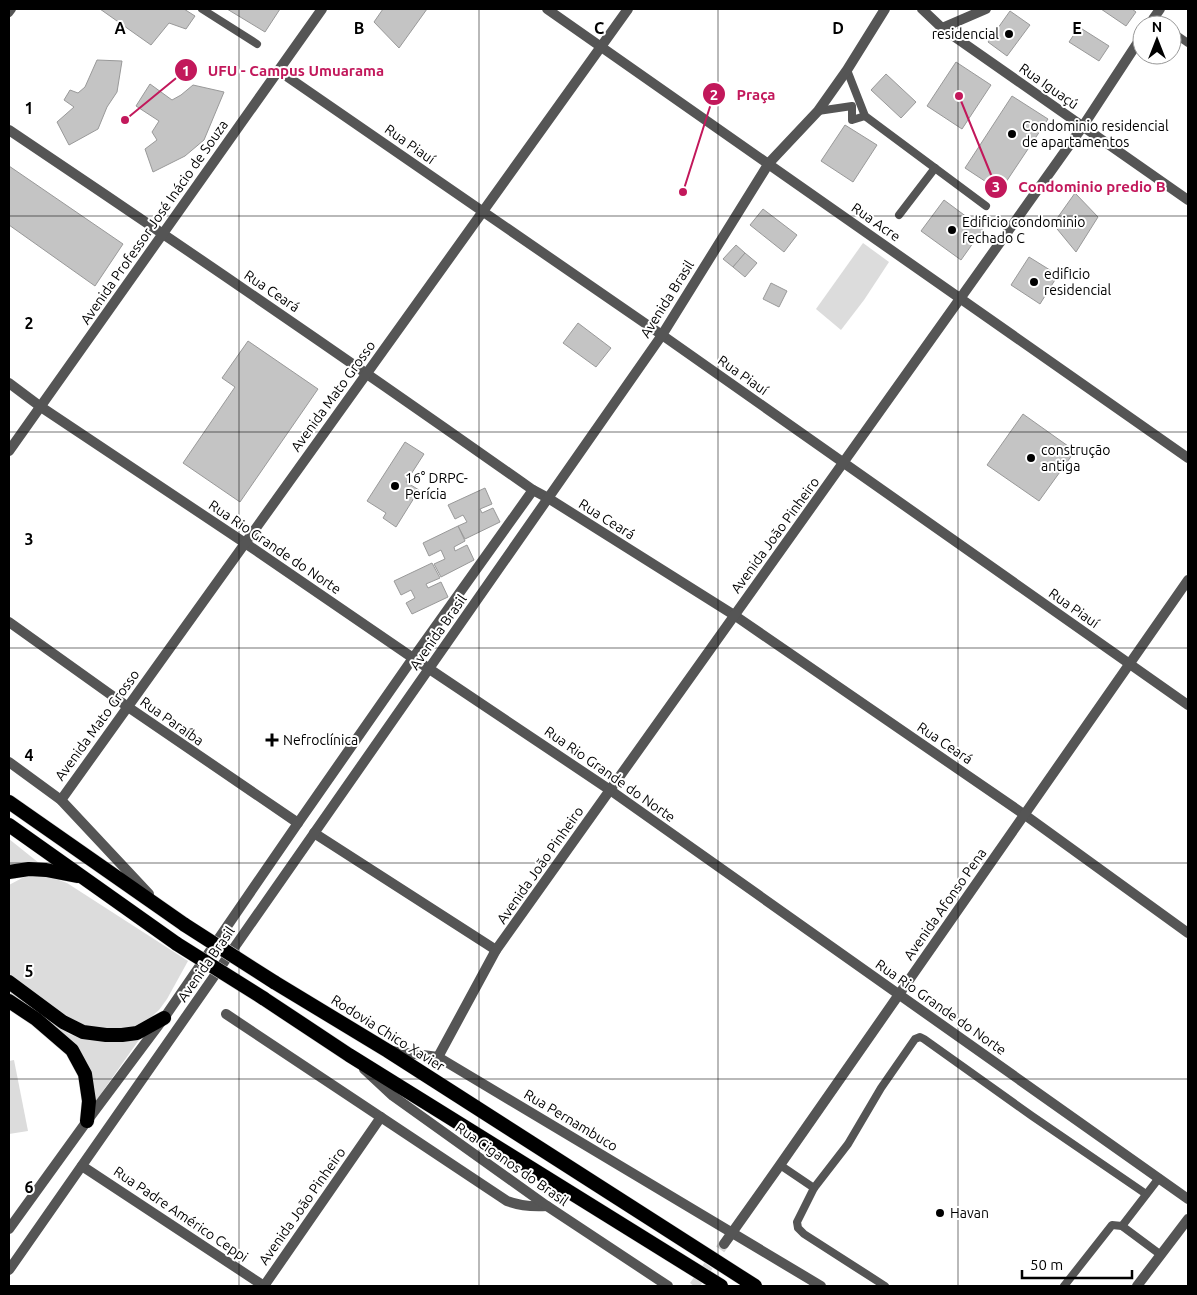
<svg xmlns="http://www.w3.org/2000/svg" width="1197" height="1295" font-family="Ubuntu,sans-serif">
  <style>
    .grass { fill: #dcdcdc }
    .building { fill: #c4c4c4; stroke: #999 }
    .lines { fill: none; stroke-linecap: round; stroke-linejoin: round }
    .tertiary-tunnel { stroke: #d9d9d9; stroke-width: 10; stroke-dasharray: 10 5; stroke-linecap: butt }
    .trunk-casing { stroke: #dbdbdb; stroke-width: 15 }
    .service { stroke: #555; stroke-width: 8 }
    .minor { stroke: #555; stroke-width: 10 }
    .tertiary { stroke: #555; stroke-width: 10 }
    .trunk { stroke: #000; stroke-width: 14 }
    .trunk-bridge-casing { stroke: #dbdbdb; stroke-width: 15; stroke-linecap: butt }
    .trunk-bridge { stroke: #000; stroke-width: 14 }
    .grid { fill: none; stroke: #000; stroke-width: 1; stroke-opacity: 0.55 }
    .poi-dot { fill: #000; stroke: #fff; stroke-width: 2 }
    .labels { text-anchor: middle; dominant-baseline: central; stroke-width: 4; stroke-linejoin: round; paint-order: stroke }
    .poi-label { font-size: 14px; fill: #000; stroke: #fff; text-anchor: start }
    .street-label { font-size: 14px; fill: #000; stroke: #fff }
    .grid-label { font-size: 16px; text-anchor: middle; font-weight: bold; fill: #000; stroke: #fff; stroke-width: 4; stroke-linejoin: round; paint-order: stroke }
    .leader { fill: none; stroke: #c2185b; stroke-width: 2 }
    .callout-dot { fill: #c2185b; stroke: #fff; stroke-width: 2 }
    .mark-label { font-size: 15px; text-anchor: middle; font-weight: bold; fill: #fff }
    .callout-label { font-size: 15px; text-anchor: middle; font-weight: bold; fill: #c2185b; stroke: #fff; stroke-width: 4; stroke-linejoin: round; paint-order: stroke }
  </style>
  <rect width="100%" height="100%" fill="#fff"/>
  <g class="grass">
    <polygon points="863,243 889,262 864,300 841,330 816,309"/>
    <polygon points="9,839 39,863 9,867"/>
    <polygon points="45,875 67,883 188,961 167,999 159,1010 142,1025 130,1028 107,1030 88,1027 69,1018 9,974 9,885 24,877"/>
    <polygon points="9,991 69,1034 80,1038 141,1037 93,1105 83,1057 9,997"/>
    <polygon points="14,1060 28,1131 9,1134 9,1061"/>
  </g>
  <g class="building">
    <polygon points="100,9 184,9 195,16 186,29 169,23 151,45"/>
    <polygon points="227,9 280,9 265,32"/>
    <polygon points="383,9 427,9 399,48 374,22"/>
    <polygon points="1101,9 1132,9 1136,12 1126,26"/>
    <polygon points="1010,11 1030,25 1007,56 988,42"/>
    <polygon points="1079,27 1109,46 1099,61 1069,42"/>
    <polygon points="97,60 122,61 117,92 107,107 98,129 69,145 57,122 74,107 64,100 70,90 78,93 85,87"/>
    <polygon points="956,62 991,85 962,129 927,106"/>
    <polygon points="886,74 916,102 901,118 871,90"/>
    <polygon points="150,84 172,100 181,95 193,85 224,92 204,140 185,156 153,172 145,149 157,140 152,132 159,121 136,106"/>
    <polygon points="1012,96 1048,119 1000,191 965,168"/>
    <polygon points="845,125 877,145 853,182 821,161"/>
    <polygon points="9,166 123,244 95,286 9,225"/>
    <polygon points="1075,193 1098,217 1076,252 1053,224"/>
    <polygon points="944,200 983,229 961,260 921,231"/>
    <polygon points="763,209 797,235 784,252 750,225"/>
    <polygon points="736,245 745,253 733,267 723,259"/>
    <polygon points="745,253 757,263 745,277 733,267"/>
    <polygon points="1029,257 1058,275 1040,304 1011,285"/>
    <polygon points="771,283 787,291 779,307 763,299"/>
    <polygon points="578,323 611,348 596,367 563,343"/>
    <polygon points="248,341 318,389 240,502 183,463 235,387 222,378"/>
    <polygon points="1023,414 1075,451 1039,501 987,465"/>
    <polygon points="405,442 424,454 406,482 419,490 396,527 383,518 386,513 367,501"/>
    <polygon points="485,488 492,504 480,509 482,513 493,508 500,522 465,539 458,526 467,522 463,515 455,519 448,505"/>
    <polygon points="458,526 465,541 454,547 455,551 467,545 474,560 441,577 434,564 445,559 441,550 429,556 423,543"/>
    <polygon points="432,563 440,578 426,584 428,588 441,582 448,597 412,614 406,603 415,598 411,590 401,595 394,581"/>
  </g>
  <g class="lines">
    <polyline class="tertiary-tunnel" points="694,1286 724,1244"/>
    <defs>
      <g id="trunk">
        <polyline points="9,802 185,925"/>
        <polyline points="9,825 177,944"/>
        <polyline points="9,872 29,869 46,870 77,876"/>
        <polyline points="9,982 63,1022 83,1032 106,1035 122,1035 137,1033 164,1018"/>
        <polyline points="274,982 388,1051 755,1286"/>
        <polyline points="263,998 349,1055 721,1286"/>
        <polyline points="9,1001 36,1019 72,1050 85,1074 89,1101 87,1121"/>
      </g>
    </defs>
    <use href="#trunk" class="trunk-casing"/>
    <g class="service">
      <polyline points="202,9 257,44"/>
      <polyline points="9,13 12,9"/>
      <polyline points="1153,18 1163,25"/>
      <polyline points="1172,32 1188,43"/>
      <polyline points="847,70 865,116 986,206"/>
      <polyline points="818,111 852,106 852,120 865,116"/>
      <polyline points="899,215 935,168"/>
      <polyline points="780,1165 814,1188 797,1222 798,1228 804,1234 885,1286"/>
      <polyline points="814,1188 848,1144 881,1088 915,1039 920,1037 924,1039 1032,1116 1146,1194"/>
      <polyline points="1122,1226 1159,1178"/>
      <polyline points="1064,1286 1112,1225 1122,1226 1161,1255"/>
    </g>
    <g class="minor">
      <polyline points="547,9 1188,458"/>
      <polyline points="922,9 942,28 1188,200"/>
      <polyline points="1149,25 1160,9"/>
      <polyline points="942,28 986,9"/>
      <polyline points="279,71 662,335 1188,705"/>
      <path d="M9,130C185,248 360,368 533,490L548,498L734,615L1025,815L1188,933"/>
      <polyline points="9,383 41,407 245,543 413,658 610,790 1188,1199"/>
      <polyline points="9,451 322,9"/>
      <polyline points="9,622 128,707 298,823"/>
      <polyline points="9,762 61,800 149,894"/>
      <polyline points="61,800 628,9"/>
      <polyline points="314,833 496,950"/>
      <path d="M226,1014L507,1201C520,1206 532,1207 547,1206"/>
      <polyline points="391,1051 438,1057 821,1286"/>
      <polyline points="438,1057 496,950 1083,126 1142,36"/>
      <polyline points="364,1069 393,1096 547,1206 668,1286"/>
      <polyline points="82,1166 264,1286"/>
      <polyline points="9,1229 87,1121 164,1018 298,823 413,658 533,490"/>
      <polyline points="9,1270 662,335 769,163 818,111 847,70 885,9"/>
      <polyline points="264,1286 381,1117"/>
    </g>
    <g class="tertiary">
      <polyline points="724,1244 780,1165 1188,580"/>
      <polyline points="1137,1286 1188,1219"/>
    </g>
    <use href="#trunk" class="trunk"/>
    <defs>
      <g id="trunk-bridge">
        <polyline points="185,925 274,982"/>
        <polyline points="177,944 263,998"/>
      </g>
    </defs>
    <use href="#trunk-bridge" class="trunk-bridge-casing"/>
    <use href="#trunk-bridge" class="trunk-bridge"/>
  </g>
  <path class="grid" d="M239,9V1286M479,9V1286M718,9V1286M958,9V1286M9,216H1188M9,432H1188M9,648H1188M9,863H1188M9,1079H1188"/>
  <g class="poi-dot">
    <circle cx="1009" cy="34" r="5"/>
    <circle cx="1012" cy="134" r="5"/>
    <circle cx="952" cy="230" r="5"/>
    <circle cx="1034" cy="282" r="5"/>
    <circle cx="1031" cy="458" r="5"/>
    <circle cx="395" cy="486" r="5"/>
    <path d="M269.5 732.5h5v5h5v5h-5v5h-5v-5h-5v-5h5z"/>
    <circle cx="940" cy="1213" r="5"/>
  </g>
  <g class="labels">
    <g class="poi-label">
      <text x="999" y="34" text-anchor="end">residencial</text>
      <text x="1022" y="126">Condominio residencial<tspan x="1022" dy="16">de apartamentos</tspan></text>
      <text x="962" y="222">Edificio condominio<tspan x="962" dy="16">fechado C</tspan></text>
      <text x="1044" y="274">edificio<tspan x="1044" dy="16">residencial</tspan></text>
      <text x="1041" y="450">construção<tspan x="1041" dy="16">antiga</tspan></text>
      <text x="405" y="478">16° DRPC-<tspan x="405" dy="16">Perícia</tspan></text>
      <text x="283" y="740">Nefroclínica</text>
      <text x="950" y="1213">Havan</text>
    </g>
    <g class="street-label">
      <text transform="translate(1049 86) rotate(35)">Rua Iguaçú</text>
      <text transform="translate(410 144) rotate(35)">Rua Piauí</text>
      <text transform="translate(154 222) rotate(-55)">Avenida Professor José Inácio de Souza</text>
      <text transform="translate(876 222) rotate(35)">Rua Acre</text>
      <text transform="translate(272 291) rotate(34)">Rua Ceará</text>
      <text transform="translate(667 299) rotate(-58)">Avenida Brasil</text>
      <text transform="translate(743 375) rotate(35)">Rua Piauí</text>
      <text transform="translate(333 396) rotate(-54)">Avenida Mato Grosso</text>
      <text transform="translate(607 519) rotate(32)">Rua Ceará</text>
      <text transform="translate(775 535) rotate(-54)">Avenida João Pinheiro</text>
      <text transform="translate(275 547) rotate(34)">Rua Rio Grande do Norte</text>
      <text transform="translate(1074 608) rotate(35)">Rua Piauí</text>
      <text transform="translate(438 632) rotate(-55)">Avenida Brasil</text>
      <text transform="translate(172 721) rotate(35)">Rua Paraíba</text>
      <text transform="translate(97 725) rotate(-54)">Avenida Mato Grosso</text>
      <text transform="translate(945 743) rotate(34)">Rua Ceará</text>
      <text transform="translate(610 774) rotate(35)">Rua Rio Grande do Norte</text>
      <text transform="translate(540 865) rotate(-55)">Avenida João Pinheiro</text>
      <text transform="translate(945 904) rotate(-55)">Avenida Afonso Pena</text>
      <text transform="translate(206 964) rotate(-55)">Avenida Brasil</text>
      <text transform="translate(941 1007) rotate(35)">Rua Rio Grande do Norte</text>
      <text transform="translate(388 1033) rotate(32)">Rodovia Chico Xavier</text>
      <text transform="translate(571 1120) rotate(31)">Rua Pernambuco</text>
      <text transform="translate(512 1164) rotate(35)">Rua Ciganos do Brasil</text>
      <text transform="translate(302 1206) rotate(-55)">Avenida João Pinheiro</text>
      <text transform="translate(181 1214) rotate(34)">Rua Padre Américo Ceppi</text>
    </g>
  </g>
  <g class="grid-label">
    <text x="120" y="34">A</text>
    <text x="359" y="34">B</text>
    <text x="599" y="34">C</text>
    <text x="838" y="34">D</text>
    <text x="1077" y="34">E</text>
    <text x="29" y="114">1</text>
    <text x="29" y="329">2</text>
    <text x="29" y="545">3</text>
    <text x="29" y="761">4</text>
    <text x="29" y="977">5</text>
    <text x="29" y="1193">6</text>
  </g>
  <path class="leader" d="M125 120L186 70M683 192L714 94M959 96L996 187"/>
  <g class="callout-dot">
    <circle cx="125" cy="120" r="5"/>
    <circle cx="683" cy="192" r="5"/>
    <circle cx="959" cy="96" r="5"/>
    <circle cx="186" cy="70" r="12"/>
    <circle cx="714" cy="94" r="12"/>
    <circle cx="996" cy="187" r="12"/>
  </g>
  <g class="mark-label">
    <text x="186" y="76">1</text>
    <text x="714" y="100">2</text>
    <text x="996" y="192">3</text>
  </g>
  <g class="callout-label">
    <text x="296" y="76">UFU - Campus Umuarama</text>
    <text x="756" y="100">Praça</text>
    <text x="1092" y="192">Condominio predio B</text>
  </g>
  <rect width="1197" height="1295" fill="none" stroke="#000000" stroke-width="20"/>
  <g transform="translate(1157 40)"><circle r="24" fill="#ffffff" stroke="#999999"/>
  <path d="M0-4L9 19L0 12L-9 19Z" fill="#000000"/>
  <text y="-8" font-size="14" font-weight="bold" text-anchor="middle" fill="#000000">N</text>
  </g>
  <path d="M1022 1270v8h110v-8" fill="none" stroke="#000000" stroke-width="2.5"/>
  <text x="1030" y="1270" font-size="15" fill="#000000" stroke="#ffffff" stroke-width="4" paint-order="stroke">50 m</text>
</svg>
